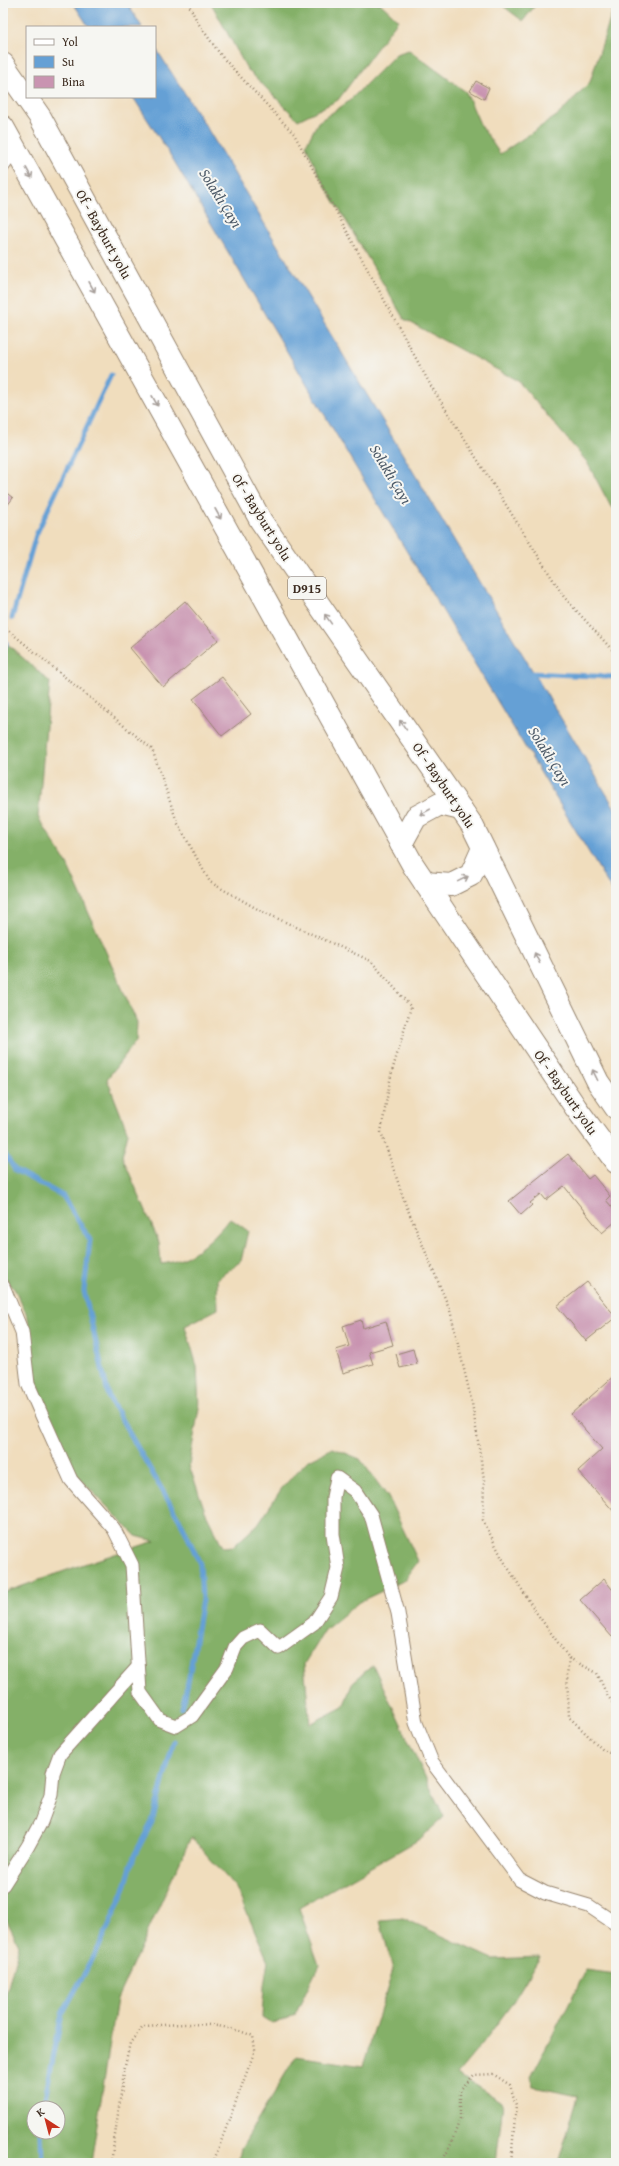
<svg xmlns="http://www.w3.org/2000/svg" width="619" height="2166" font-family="'Gentium Book Plus',serif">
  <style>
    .forest { fill: #84b068; stroke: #606d43; fill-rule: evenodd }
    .water { fill: #65a0d5; stroke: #50657a }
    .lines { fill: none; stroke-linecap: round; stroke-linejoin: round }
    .stream { stroke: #65a0d5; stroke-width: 5 }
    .building { fill: #c994b1 }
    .minor-casing { stroke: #96846e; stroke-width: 15 }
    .trunk-casing { stroke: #96846e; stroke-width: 24 }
    .path { stroke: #96846e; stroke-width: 2.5; stroke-dasharray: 1 3; stroke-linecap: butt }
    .minor { stroke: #fff; stroke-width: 13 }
    .trunk { stroke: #fff; stroke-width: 22 }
    .oneway { stroke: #a79f9a }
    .labels { text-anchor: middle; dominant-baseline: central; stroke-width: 4; stroke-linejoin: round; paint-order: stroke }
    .shield { fill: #f6f6f2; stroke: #73675e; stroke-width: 1 }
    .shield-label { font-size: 13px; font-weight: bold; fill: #3b2a1e }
    .street-label { font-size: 14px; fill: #3b2a1e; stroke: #f6f6f2 }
    .water-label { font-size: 15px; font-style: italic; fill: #4c5967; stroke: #f6f6f2 }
  </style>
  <rect width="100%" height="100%" fill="#f6f6f2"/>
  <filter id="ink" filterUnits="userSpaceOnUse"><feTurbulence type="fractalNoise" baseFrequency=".025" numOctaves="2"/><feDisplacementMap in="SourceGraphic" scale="8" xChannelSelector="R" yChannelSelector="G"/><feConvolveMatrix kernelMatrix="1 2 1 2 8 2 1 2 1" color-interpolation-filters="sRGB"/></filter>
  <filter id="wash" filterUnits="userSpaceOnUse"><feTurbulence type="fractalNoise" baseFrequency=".012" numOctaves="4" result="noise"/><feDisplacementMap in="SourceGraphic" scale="16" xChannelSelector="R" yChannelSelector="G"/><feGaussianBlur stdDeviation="0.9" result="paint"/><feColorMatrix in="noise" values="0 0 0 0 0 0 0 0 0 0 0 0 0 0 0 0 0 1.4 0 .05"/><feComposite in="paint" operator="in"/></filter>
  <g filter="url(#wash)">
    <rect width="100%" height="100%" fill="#f0ddbd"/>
    <g class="forest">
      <polygon points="211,3 380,3 398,20 338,100 298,120 247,69"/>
      <polygon points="499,3 537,3 523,21"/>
      <polygon points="615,3 616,3 616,511 611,507 587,462 518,381 404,319 319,175 306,145 318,122 348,102 396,54 409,50 466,92 480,124 500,154 558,115 590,82"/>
      <path d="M3,640L50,682L38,817L67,864L137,1022L136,1041L107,1079L128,1133L122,1156L159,1242L161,1264C191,1261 212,1240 230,1218L248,1231L241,1261L217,1279L218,1309L185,1326L197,1366L199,1408L189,1465L205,1511L223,1547L234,1546L258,1524L282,1488L307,1461L333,1448L360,1459L388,1497L418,1561L405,1580L359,1602L325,1630L304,1664L310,1724L343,1707L353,1682L373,1665L444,1817L420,1839L299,1908L319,1965L295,2015L273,2024L262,2017L264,1986L268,1961L236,1888L191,1837L117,1999L91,2163H3V2006L19,1945L3,1913V1593L84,1564L155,1541L136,1536L79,1478L47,1412L34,1375L28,1317L15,1290L3,1276ZM34,2108H58V2132H34Z"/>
      <polygon points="403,1918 493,1959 540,1957 511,2005 482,2044 457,2074 503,2103 496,2163 238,2163 241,2148 296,2056 363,2066 393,1970 380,1920"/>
      <polygon points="586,1970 616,1974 616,2163 558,2163 578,2096 534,2087 531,2077"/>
    </g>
    <g class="water">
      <polygon points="73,3 127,3 142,27 89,27"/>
      <polygon points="155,47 207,128 616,810 616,897 355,466 174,161 133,97 155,97"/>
    </g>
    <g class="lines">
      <g class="stream">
        <polyline points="12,618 36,535 111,375"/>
        <polyline points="3,652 6,643"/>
        <polyline points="529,673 616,677"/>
        <polyline points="3,1151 15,1170 63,1196 90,1240 84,1291 109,1398 183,1526 200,1564 202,1599 189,1677 182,1708"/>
        <polyline points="43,2108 62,2014 98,1949 114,1914 126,1884 134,1856 152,1822 174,1741"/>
        <polyline points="41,2132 42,2163"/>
      </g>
    </g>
    <g id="blocks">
      <g class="building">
        <polygon points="476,81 489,88 484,99 470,91"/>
        <polygon points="3,490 13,498 3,511"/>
        <polygon points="185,601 218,640 163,687 130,648"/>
        <polygon points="222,677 251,714 222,736 193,699"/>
        <polygon points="568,1154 588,1179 593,1175 610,1196 606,1200 616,1212 616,1221 602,1233 564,1186 546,1200 541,1194 530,1203 532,1205 521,1215 509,1201"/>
        <polygon points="587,1282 616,1317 586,1341 557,1306"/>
        <polygon points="361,1320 363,1328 386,1321 393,1345 369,1352 373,1364 343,1373 336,1350 349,1346 343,1326"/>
        <polygon points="413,1349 417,1364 400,1368 396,1354"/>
        <polygon points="616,1374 616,1514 578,1471 602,1449 571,1414"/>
        <polygon points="604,1579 616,1594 616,1634 612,1637 580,1600"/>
      </g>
    </g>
  </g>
  <g filter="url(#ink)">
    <use href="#blocks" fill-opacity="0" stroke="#96846e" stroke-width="1"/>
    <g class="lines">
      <defs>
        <g id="minor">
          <polyline points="3,166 16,149"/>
          <polyline points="3,1286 22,1332 28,1384 43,1418 71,1480 114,1529 132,1565 140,1692 160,1720 176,1726 192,1716 227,1668 235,1647 243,1638 260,1630 279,1648 314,1623 331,1597 338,1568 333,1534 333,1497 337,1478 355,1491 371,1515 398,1613 416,1723 432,1762 520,1880 545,1893 589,1906 616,1924"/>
          <polyline points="3,1885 28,1846 41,1822 51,1795 53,1773 60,1754 138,1667"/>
        </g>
        <g id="trunk">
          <polyline points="3,64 40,117 261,521 472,825 598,1082 616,1108"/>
          <polyline points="3,127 413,865 576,1108 616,1162"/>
          <polyline points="401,844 416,817 440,804 461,809"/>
          <polyline points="425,883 451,885 471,875 483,848"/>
        </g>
      </defs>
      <use href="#minor" class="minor-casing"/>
      <use href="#trunk" class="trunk-casing"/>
      <g class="path">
        <polyline points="188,3 198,23 223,58 294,134 431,386 564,597 616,654"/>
        <polyline points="3,626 152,749 177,822 210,882 261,911 371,961 411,1007 391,1075 381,1132 405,1203 450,1310 472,1403 484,1479 483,1520 502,1558 536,1612 569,1658 567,1676 569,1717 603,1750 616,1756"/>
        <polyline points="569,1658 597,1673 607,1695 616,1707"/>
        <path d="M111,2163L125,2065L130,2043L143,2026C185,2024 214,2020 253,2036L255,2050L213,2163"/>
        <polyline points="441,2163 450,2147 460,2119 460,2090 474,2075 493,2074 510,2085 516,2105 511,2163"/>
      </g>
      <use href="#minor" class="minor"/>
      <use href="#trunk" class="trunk"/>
    </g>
    <defs><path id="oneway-shaft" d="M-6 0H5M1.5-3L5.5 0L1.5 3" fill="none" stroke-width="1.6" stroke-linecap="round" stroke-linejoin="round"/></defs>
    <g class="oneway">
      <use href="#oneway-shaft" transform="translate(29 173) rotate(61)"/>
      <use href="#oneway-shaft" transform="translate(92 287) rotate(61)"/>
      <use href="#oneway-shaft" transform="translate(155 401) rotate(61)"/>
      <use href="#oneway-shaft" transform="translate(218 514) rotate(61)"/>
      <use href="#oneway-shaft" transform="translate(328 619) rotate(-125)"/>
      <use href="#oneway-shaft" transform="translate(403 725) rotate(-125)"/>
      <use href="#oneway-shaft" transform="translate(425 812) rotate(152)"/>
      <use href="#oneway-shaft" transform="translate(463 879) rotate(-26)"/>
      <use href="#oneway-shaft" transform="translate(537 958) rotate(-116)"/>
      <use href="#oneway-shaft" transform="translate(595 1075) rotate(-116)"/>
    </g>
  </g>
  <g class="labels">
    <rect class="shield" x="288" y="577" width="38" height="22" rx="3"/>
    <g class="shield-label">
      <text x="307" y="588">D915</text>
    </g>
    <g class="street-label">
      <text transform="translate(104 234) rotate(61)">Of - Bayburt yolu</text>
      <text transform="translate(262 517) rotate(58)">Of - Bayburt yolu</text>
      <text transform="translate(444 785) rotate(56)">Of - Bayburt yolu</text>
      <text transform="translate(566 1092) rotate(55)">Of - Bayburt yolu</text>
    </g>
    <g class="water-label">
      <text transform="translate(221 198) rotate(58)">Solaklı Çayı</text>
      <text transform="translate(391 474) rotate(59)">Solaklı Çayı</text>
      <text transform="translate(550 756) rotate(58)">Solaklı Çayı</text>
    </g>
  </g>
  <rect width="619" height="2166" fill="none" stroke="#f6f6f2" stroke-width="16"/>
  <rect x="26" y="26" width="130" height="72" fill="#f6f6f2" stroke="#aba49d"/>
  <rect x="34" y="39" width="20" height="6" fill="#ffffff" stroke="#aba49d"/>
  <text x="62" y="46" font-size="12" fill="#3b2a1e">Yol</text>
  <rect x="34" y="56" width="20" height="12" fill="#65a0d5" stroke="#aba49d"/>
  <text x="62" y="66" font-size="12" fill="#3b2a1e">Su</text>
  <rect x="34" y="76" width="20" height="12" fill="#c994b1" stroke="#aba49d"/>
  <text x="62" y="86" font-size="12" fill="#3b2a1e">Bina</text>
  <g transform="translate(46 2120) rotate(324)"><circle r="19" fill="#f6f6f2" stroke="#aba49d"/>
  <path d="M0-3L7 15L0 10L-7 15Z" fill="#c8321e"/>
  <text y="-6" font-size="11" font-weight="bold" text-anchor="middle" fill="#3b2a1e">K</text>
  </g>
</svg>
